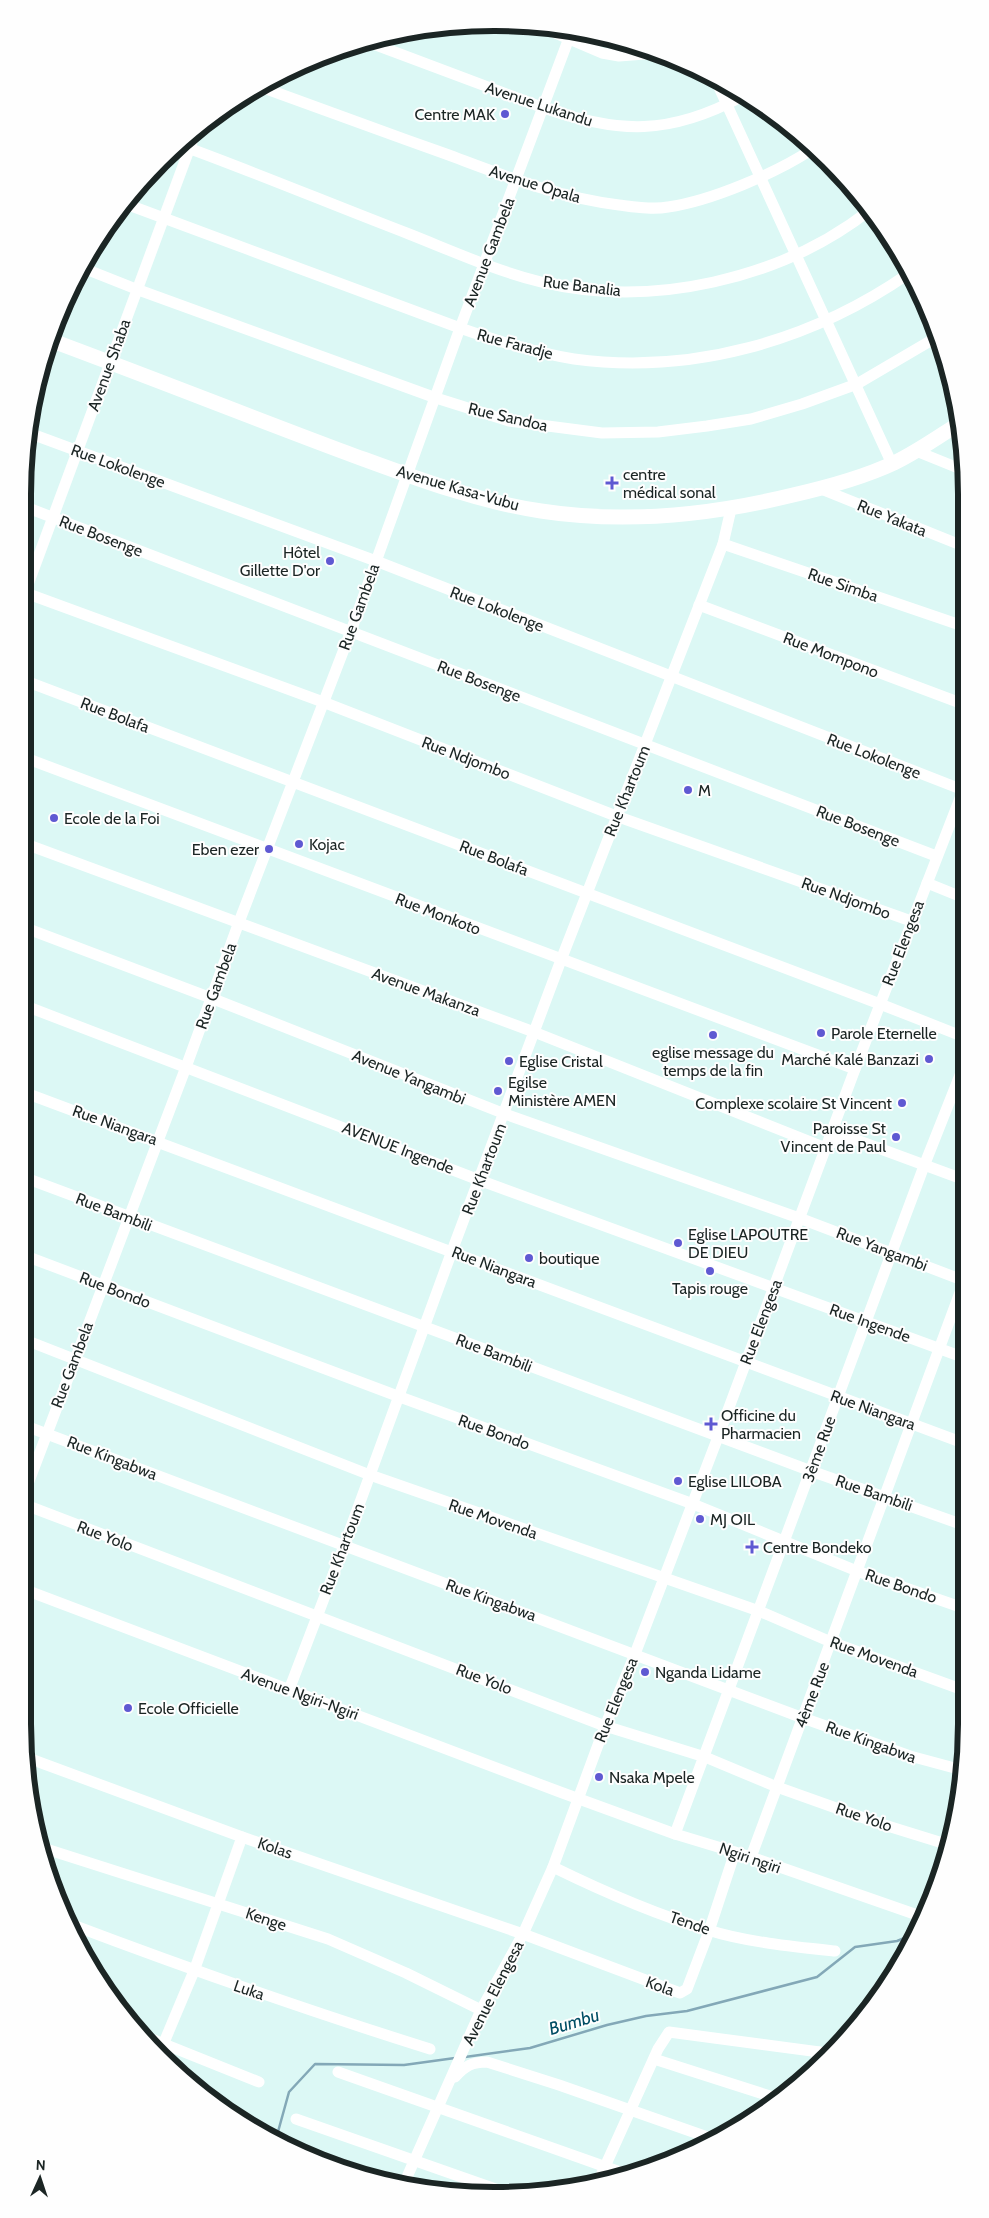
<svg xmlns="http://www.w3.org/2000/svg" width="989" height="2218" font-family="Cabin,sans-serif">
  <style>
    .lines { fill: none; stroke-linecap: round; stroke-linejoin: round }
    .stream { stroke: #83a8b7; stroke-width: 2.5 }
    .minor { stroke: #fff; stroke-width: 11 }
    .major { stroke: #fff; stroke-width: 15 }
    .poi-dot { fill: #5f59d2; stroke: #fefefe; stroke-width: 2 }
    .labels { text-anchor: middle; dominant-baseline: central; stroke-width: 4; stroke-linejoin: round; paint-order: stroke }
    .street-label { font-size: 16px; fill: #1b2524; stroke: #fefefe }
    .poi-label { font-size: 16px; fill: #1b2524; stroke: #fefefe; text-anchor: start }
    .water-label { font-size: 18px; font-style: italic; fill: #004d64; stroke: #fefefe }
    .rim { fill: none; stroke: #1b2524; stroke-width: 6 }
  </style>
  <rect width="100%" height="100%" fill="#dcf8f5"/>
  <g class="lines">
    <g class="stream">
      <polyline points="465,2057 530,2048 607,2025 646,2016 687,2011 817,1977 855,1947 897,1941 912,1935"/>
      <polyline points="276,2139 289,2092 315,2064 404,2065 455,2058"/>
    </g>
    <g class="minor">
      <polyline points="541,27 602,53 619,56 658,53"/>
      <path d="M368,42L544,108C619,134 670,135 741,97"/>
      <polyline points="717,83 892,464"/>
      <path d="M261,87C322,109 384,132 446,154C505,176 556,197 619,205C635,207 653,210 668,207C711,201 776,173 811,150"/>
      <path d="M180,145C257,173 333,205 409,234C452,251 496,271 541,282C651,309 782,279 870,210"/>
      <path d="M126,204L460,328C497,341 535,353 574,359C692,375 811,341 908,274"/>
      <polyline points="83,268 136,289 436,398 509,421 602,433 658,432 707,426 751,419 802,404 857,384 937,337"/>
      <polyline points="29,433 376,561 963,790"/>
      <polyline points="916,451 963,470"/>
      <polyline points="821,489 963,546"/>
      <polyline points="23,506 936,856"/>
      <polyline points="723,544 963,626"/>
      <polyline points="23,592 323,702 616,816 911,921"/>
      <polyline points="23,598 196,131"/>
      <polyline points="699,605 963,704"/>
      <polyline points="23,680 880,1004 964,1037"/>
      <polyline points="23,757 855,1069"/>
      <polyline points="23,843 534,1032 826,1148 839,1137 851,1138 965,1180"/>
      <polyline points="927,883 964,898"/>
      <polyline points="23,927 211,998 505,1114 799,1218 965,1281"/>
      <polyline points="23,1005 479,1180 965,1358"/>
      <polyline points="23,1092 966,1444"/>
      <polyline points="23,1177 811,1471 966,1526"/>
      <polyline points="23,1255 400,1397 693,1504 857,1571 966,1609"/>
      <polyline points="23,1339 370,1475 759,1611 831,1642 966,1691"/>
      <polyline points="23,1425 803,1718 910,1756 962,1770"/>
      <polyline points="23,1497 186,1067 239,922 351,631 460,328 572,30"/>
      <polyline points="23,1504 605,1726 705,1757 777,1787 878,1823 949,1845"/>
      <polyline points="23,1589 560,1792 675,1834 751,1857 923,1917"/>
      <polyline points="289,1690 344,1546 452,1251 561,960 723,544 731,509"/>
      <polyline points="28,1758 242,1837 523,1934 680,1993 687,1989 709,1931 735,1852"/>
      <polyline points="675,1834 924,1166 964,1065"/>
      <polyline points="43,1848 328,1939 406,1973 481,2010"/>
      <polyline points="751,1857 965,1279"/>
      <path d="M553,1867C600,1890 657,1915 708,1930C745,1942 796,1947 835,1951"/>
      <path d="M70,1924C189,1969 309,2011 430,2049"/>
      <polyline points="139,2034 259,2082"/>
      <polyline points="160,2052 194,1971 242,1837"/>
      <polyline points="654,2059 773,2097"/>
      <polyline points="814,2064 819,2052"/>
      <polyline points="338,2072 623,2173"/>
      <path d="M455,2077C465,2066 472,2062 487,2062L559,2085L713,2139"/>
      <polyline points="296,2119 510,2194"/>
      <polyline points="598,2182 658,2049 669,2032 827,2053"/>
      <polyline points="403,2186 481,2010 523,1934 553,1867 605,1726 635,1654 718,1437 855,1069 964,788"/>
    </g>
    <path class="major" d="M50,340C150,377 248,416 347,453C410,476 474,501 541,511C625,524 711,515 793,495C828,487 862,478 894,463C917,452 938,437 960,423"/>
  </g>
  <g class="poi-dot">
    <circle cx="505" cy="114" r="5"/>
    <path d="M609.5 475.5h5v5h5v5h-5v5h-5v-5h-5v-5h5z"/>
    <circle cx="330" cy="561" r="5"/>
    <circle cx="688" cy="790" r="5"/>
    <circle cx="54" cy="818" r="5"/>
    <circle cx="299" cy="844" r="5"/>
    <circle cx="269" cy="849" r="5"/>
    <circle cx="821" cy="1033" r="5"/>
    <circle cx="713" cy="1035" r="5"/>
    <circle cx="929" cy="1059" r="5"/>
    <circle cx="509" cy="1061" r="5"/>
    <circle cx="498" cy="1091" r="5"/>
    <circle cx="902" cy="1103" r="5"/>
    <circle cx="896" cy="1137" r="5"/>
    <circle cx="678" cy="1243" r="5"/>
    <circle cx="529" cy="1258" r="5"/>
    <circle cx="710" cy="1271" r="5"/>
    <path d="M708.5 1416.5h5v5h5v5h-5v5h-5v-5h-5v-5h5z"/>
    <circle cx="678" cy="1481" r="5"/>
    <circle cx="700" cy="1519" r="5"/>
    <path d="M749.5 1539.5h5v5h5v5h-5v5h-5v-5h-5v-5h5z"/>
    <circle cx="645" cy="1672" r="5"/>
    <circle cx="128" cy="1708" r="5"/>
    <circle cx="599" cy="1777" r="5"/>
  </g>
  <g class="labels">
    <g class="street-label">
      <text transform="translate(539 104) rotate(18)">Avenue Lukandu</text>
      <text transform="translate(535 184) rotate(17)">Avenue Opala</text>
      <text transform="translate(489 252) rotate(-69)">Avenue Gambela</text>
      <text transform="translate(582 286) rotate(7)">Rue Banalia</text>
      <text transform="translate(515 344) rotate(15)">Rue Faradje</text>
      <text transform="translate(109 365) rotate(-70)">Avenue Shaba</text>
      <text transform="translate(508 417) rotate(13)">Rue Sandoa</text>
      <text transform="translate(118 466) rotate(20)">Rue Lokolenge</text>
      <text transform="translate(458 488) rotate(16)">Avenue Kasa-Vubu</text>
      <text transform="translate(892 518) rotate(22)">Rue Yakata</text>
      <text transform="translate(101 536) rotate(21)">Rue Bosenge</text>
      <text transform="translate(843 585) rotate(19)">Rue Simba</text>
      <text transform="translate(359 607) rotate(-70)">Rue Gambela</text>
      <text transform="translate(497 609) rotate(21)">Rue Lokolenge</text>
      <text transform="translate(831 655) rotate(21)">Rue Mompono</text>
      <text transform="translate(479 681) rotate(21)">Rue Bosenge</text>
      <text transform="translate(115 715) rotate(21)">Rue Bolafa</text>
      <text transform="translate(874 756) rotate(21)">Rue Lokolenge</text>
      <text transform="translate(466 758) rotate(21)">Rue Ndjombo</text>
      <text transform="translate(627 791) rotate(-68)">Rue Khartoum</text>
      <text transform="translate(858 826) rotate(21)">Rue Bosenge</text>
      <text transform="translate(494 858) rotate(21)">Rue Bolafa</text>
      <text transform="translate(846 898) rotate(20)">Rue Ndjombo</text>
      <text transform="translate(438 914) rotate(21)">Rue Monkoto</text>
      <text transform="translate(903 943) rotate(-69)">Rue Elengesa</text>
      <text transform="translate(216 986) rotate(-70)">Rue Gambela</text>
      <text transform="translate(426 992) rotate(20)">Avenue Makanza</text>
      <text transform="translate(409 1077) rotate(22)">Avenue Yangambi</text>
      <text transform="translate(115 1125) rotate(20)">Rue Niangara</text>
      <text transform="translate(398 1148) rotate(21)">AVENUE Ingende</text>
      <text transform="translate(484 1169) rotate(-69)">Rue Khartoum</text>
      <text transform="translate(114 1212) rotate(21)">Rue Bambili</text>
      <text transform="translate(882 1249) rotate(21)">Rue Yangambi</text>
      <text transform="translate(494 1267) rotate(21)">Rue Niangara</text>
      <text transform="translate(115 1290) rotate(21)">Rue Bondo</text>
      <text transform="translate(761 1322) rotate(-69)">Rue Elengesa</text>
      <text transform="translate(870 1323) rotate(20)">Rue Ingende</text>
      <text transform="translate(494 1353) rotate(21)">Rue Bambili</text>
      <text transform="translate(72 1365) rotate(-69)">Rue Gambela</text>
      <text transform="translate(873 1410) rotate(20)">Rue Niangara</text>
      <text transform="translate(494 1432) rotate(20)">Rue Bondo</text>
      <text transform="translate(819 1449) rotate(-70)">3ème Rue</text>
      <text transform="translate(112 1458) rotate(21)">Rue Kingabwa</text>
      <text transform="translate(874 1493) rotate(19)">Rue Bambili</text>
      <text transform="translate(493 1519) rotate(19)">Rue Movenda</text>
      <text transform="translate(105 1536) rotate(21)">Rue Yolo</text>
      <text transform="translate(342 1549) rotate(-69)">Rue Khartoum</text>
      <text transform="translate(901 1586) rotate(19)">Rue Bondo</text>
      <text transform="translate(491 1600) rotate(20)">Rue Kingabwa</text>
      <text transform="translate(874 1657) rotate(20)">Rue Movenda</text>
      <text transform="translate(484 1679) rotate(21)">Rue Yolo</text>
      <text transform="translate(300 1694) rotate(20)">Avenue Ngiri-Ngiri</text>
      <text transform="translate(812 1695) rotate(-69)">4ème Rue</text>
      <text transform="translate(616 1700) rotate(-68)">Rue Elengesa</text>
      <text transform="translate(871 1742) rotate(20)">Rue Kingabwa</text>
      <text transform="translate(864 1817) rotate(19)">Rue Yolo</text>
      <text transform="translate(275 1848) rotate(19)">Kolas</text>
      <text transform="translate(750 1858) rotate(19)">Ngiri ngiri</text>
      <text transform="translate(266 1919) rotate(18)">Kenge</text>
      <text transform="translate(690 1923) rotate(19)">Tende</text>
      <text transform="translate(660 1986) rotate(20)">Kola</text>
      <text transform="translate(249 1990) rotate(19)">Luka</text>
      <text transform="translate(493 1993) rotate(-63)">Avenue Elengesa</text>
    </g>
    <g class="poi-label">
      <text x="495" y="114" text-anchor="end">Centre MAK</text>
      <text x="623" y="474">centre<tspan x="623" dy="18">médical sonal</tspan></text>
      <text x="320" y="552" text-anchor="end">Hôtel<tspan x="320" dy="18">Gillette D'or</tspan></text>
      <text x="698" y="790">M</text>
      <text x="64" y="818">Ecole de la Foi</text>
      <text x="309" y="844">Kojac</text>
      <text x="259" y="849" text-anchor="end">Eben ezer</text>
      <text x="831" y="1033">Parole Eternelle</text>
      <text x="713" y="1052" text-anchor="middle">eglise message du<tspan x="713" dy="18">temps de la fin</tspan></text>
      <text x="919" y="1059" text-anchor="end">Marché Kalé Banzazi</text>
      <text x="519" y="1061">Eglise Cristal</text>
      <text x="508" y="1082">Egilse<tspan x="508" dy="18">Ministère AMEN</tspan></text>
      <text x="892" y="1103" text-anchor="end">Complexe scolaire St Vincent</text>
      <text x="886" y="1128" text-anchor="end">Paroisse St<tspan x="886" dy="18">Vincent de Paul</tspan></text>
      <text x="688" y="1234">Eglise LAPOUTRE<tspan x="688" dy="18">DE DIEU</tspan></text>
      <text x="539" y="1258">boutique</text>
      <text x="710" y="1288" text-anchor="middle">Tapis rouge</text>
      <text x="721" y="1415">Officine du<tspan x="721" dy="18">Pharmacien</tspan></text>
      <text x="688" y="1481">Eglise LILOBA</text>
      <text x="710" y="1519">MJ OIL</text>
      <text x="763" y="1547">Centre Bondeko</text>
      <text x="655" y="1672">Nganda Lidame</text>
      <text x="138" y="1708">Ecole Officielle</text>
      <text x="609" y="1777">Nsaka Mpele</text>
    </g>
    <g class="water-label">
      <text transform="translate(574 2022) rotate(-17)">Bumbu</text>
    </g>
  </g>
  <path d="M0 0H989V2218H0ZM494 31H495A463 463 0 0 1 958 494V1724A463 463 0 0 1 495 2187H494A463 463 0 0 1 31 1724V494A463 463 0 0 1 494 31Z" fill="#fefefe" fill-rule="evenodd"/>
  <path class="rim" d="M494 31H495A463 463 0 0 1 958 494V1724A463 463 0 0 1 495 2187H494A463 463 0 0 1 31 1724V494A463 463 0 0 1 494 31Z"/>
  <g transform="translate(40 2178) rotate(3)" stroke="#fefefe" stroke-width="4" paint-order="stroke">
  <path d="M0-4L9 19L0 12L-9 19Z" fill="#1b2524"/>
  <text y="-8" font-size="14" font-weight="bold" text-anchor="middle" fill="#1b2524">N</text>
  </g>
</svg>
